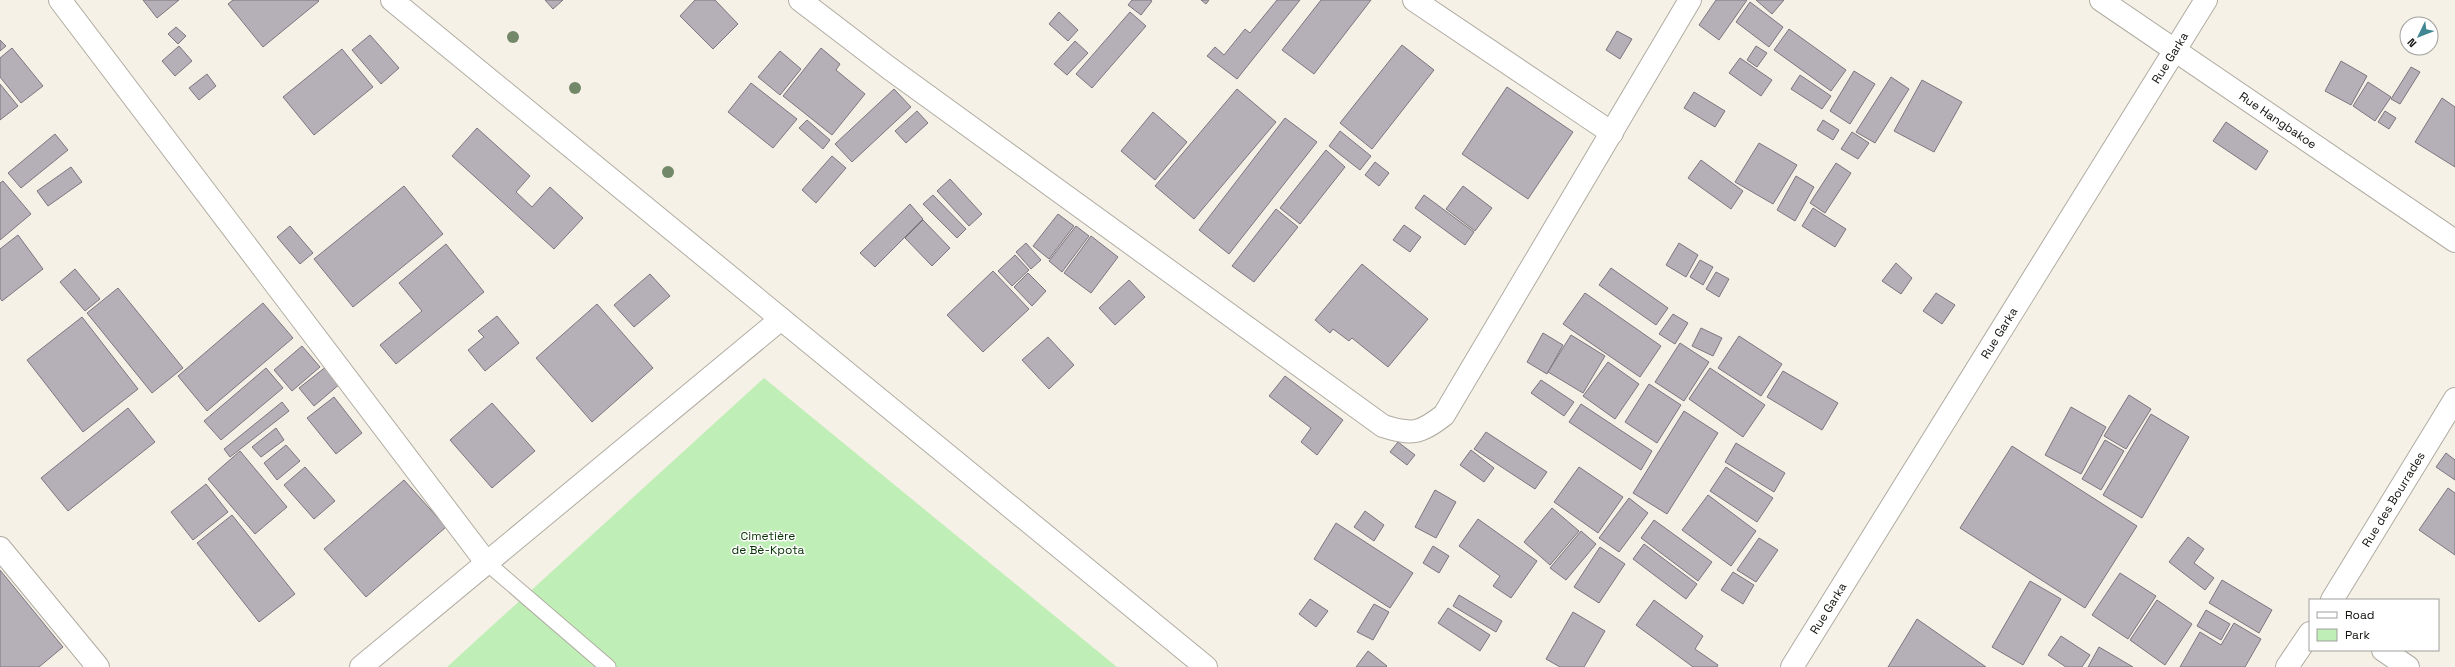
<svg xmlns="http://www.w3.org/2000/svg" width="2455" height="667" font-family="'Space Grotesk',sans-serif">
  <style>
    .green { fill: #c0eeb7 }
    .building { fill: #b5afb8; stroke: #7c767f }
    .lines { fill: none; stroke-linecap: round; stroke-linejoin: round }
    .lane-casing { stroke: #b0aca2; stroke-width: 17 }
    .street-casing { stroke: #b0aca2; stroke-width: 24 }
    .lane { stroke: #fff; stroke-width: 15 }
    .street { stroke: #fff; stroke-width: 22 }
    .tree { fill: #728868 }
    .labels { text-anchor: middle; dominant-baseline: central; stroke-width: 3; stroke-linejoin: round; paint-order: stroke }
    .street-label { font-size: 12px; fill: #100f0b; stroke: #fff }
    .park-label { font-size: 12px; fill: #063300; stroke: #fff }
  </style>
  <rect width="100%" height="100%" fill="#f6f1e7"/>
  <polygon class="green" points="764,378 1117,667 447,667"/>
  <g class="building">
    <polygon points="143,0 179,0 157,18"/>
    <polygon points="233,0 318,0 319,1 263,47 228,4"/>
    <polygon points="545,0 563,0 553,9"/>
    <polygon points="695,0 715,0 738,24 713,49 680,16"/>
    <polygon points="1132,0 1150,0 1152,1 1141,15 1128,5"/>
    <polygon points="1201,0 1209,0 1206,4"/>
    <polygon points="1277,0 1300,0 1237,79 1207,56 1215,47 1224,55 1245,29 1250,33"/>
    <polygon points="1321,0 1371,0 1314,74 1282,50"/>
    <polygon points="1716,0 1747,0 1719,40 1699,25"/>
    <polygon points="1756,0 1784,0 1772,14"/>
    <polygon points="1750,2 1783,27 1769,47 1736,22"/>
    <polygon points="1059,12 1078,30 1068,41 1049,24"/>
    <polygon points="1130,12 1146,26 1092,88 1076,74"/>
    <polygon points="176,27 186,36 178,44 168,34"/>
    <polygon points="1789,29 1846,70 1831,91 1774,50"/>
    <polygon points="1617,31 1632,39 1620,59 1606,50"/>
    <polygon points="370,35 399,68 381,84 352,50"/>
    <polygon points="0,40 6,46 0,51"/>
    <polygon points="1075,41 1088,53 1067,75 1054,64"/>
    <polygon points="1402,45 1434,70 1372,149 1340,123"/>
    <polygon points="179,46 192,61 175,76 162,61"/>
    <polygon points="1756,46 1767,53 1757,67 1747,60"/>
    <polygon points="12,48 43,86 21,103 0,77 0,58"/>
    <polygon points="821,48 840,64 836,70 865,94 832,135 783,96"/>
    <polygon points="342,49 373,87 314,135 283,97"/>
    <polygon points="780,51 801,69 780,95 758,77"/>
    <polygon points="1740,58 1772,80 1761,96 1729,73"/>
    <polygon points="2341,61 2367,76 2351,105 2325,91"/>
    <polygon points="2411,67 2420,72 2400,104 2391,99"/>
    <polygon points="1854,71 1875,84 1850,124 1830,111"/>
    <polygon points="207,74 216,86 199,100 189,88"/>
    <polygon points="1800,75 1831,96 1822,109 1791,89"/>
    <polygon points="1891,77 1909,89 1875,143 1856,132"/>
    <polygon points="1922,80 1962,102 1934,152 1894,131"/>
    <polygon points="2368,82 2391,97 2375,121 2353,106"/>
    <polygon points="751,83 797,119 773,148 728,112"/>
    <polygon points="0,84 18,106 0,120"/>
    <polygon points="1507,87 1573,132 1528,199 1462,154"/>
    <polygon points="894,89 911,107 852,162 835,144"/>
    <polygon points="1237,89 1276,122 1194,219 1155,186"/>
    <polygon points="1694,92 1725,111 1715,127 1684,108"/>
    <polygon points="2442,98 2455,107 2455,167 2415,142"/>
    <polygon points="917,111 928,123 906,143 895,131"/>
    <polygon points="2385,111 2396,118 2389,129 2378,122"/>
    <polygon points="1153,112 1187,142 1155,180 1121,151"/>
    <polygon points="1285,118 1317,142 1229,254 1199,230"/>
    <polygon points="807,120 830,140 823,149 799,128"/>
    <polygon points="1823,120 1839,130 1833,140 1817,130"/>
    <polygon points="2226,122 2268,151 2256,170 2213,141"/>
    <polygon points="477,128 530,176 516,192 532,207 550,187 583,218 554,249 452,156"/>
    <polygon points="1340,131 1371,156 1360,170 1329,146"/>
    <polygon points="1852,132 1869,143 1858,159 1841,149"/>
    <polygon points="55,134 68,150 21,188 8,173"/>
    <polygon points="1759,143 1797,165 1773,204 1735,182"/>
    <polygon points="1326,150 1345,167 1300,224 1280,208"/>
    <polygon points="832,156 846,168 816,203 802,190"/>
    <polygon points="1701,160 1743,191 1731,209 1688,178"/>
    <polygon points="1375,162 1389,173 1379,186 1365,175"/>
    <polygon points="1836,163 1851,173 1825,213 1810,203"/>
    <polygon points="71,167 82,182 48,206 37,191"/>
    <polygon points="1796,176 1814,187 1795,221 1777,210"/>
    <polygon points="950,179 982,214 969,226 937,191"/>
    <polygon points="3,181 31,214 0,240 0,183"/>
    <polygon points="404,186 443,234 353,307 314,259"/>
    <polygon points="1463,186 1492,208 1475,231 1446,209"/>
    <polygon points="933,195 966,229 957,238 923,204"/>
    <polygon points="1424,195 1474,232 1465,245 1415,208"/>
    <polygon points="910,204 923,219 875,267 860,253"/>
    <polygon points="1813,208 1846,229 1835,247 1802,226"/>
    <polygon points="1276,209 1298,227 1254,282 1232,266"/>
    <polygon points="1058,214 1074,226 1049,259 1033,246"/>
    <polygon points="923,220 950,248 932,266 905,238"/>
    <polygon points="1404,225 1421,237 1410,252 1393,240"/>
    <polygon points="290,226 313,253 300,264 277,237"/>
    <polygon points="1076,226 1089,236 1062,272 1049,261"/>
    <polygon points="18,235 43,269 2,301 0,298 0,249"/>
    <polygon points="1091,236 1118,257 1091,293 1064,273"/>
    <polygon points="1026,243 1041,260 1031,269 1016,252"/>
    <polygon points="1679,243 1698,255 1686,277 1666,265"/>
    <polygon points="446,244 484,292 396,364 380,345 422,311 399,283"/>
    <polygon points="1015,255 1029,270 1012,286 998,271"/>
    <polygon points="1700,260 1713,267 1703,285 1690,277"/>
    <polygon points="1896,263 1912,278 1901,294 1882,281"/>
    <polygon points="1362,264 1428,319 1388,367 1352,338 1349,341 1333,329 1330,333 1315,320"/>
    <polygon points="1611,268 1668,308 1656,325 1599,285"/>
    <polygon points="75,269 100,299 85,311 60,282"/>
    <polygon points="993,271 1029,309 983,352 947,315"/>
    <polygon points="1716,272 1729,279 1719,297 1706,289"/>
    <polygon points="1028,273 1046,291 1032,306 1014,287"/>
    <polygon points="650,274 670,296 634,327 614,305"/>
    <polygon points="1129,280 1145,297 1115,325 1099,308"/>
    <polygon points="118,288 183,368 152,393 87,313"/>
    <polygon points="1585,293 1661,346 1640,377 1563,324"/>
    <polygon points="1936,293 1955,305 1942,324 1923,311"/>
    <polygon points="263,303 293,338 207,411 178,376"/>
    <polygon points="597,304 653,368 592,422 536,358"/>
    <polygon points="1673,314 1688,323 1675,344 1659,334"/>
    <polygon points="497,316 519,343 485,371 468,350 484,337 478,331"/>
    <polygon points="82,317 138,389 83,432 27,360"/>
    <polygon points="1701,328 1722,338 1713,356 1692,346"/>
    <polygon points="1543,333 1563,345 1547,374 1527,362"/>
    <polygon points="1571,335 1605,356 1583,393 1548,372"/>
    <polygon points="1739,336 1782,364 1761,396 1718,368"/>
    <polygon points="1048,337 1074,365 1049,389 1022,360"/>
    <polygon points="1680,343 1709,362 1684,401 1655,382"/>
    <polygon points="302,346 320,367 292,391 274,370"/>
    <polygon points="1608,362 1639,384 1615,419 1583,396"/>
    <polygon points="327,366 341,383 314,406 299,388"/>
    <polygon points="266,368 283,388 221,440 204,421"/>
    <polygon points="1710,368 1765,405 1743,437 1689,399"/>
    <polygon points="1783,371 1838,403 1822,430 1767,397"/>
    <polygon points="1285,376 1343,420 1317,455 1301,442 1311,428 1269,396"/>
    <polygon points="1541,380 1574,402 1564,416 1531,393"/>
    <polygon points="1649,384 1681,405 1657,443 1625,422"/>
    <polygon points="2129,395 2151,409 2126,449 2104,436"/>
    <polygon points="334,397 362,433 336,454 307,418"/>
    <polygon points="282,402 289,411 230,457 224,449"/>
    <polygon points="492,403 535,451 492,488 450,440"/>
    <polygon points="1581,404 1652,451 1641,470 1569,422"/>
    <polygon points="2071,407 2106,427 2081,474 2045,455"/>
    <polygon points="128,408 155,442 68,511 41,478"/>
    <polygon points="1684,411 1718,433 1667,514 1633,493"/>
    <polygon points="2151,414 2189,437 2142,518 2103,495"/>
    <polygon points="276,428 284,440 261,457 252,447"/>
    <polygon points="1486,432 1547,472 1535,489 1474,449"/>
    <polygon points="2105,440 2124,451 2101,490 2082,479"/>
    <polygon points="1398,442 1415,455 1407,465 1390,452"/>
    <polygon points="1736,443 1785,473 1774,492 1725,462"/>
    <polygon points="286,445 300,461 277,480 264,463"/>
    <polygon points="2012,446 2137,526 2085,608 1960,528"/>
    <polygon points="1471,450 1494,468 1484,482 1460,465"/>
    <polygon points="240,451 287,507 255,534 208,479"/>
    <polygon points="2446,453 2455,460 2455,480 2436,467"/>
    <polygon points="305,467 335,501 314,519 284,485"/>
    <polygon points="1579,467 1623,497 1598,533 1554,502"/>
    <polygon points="1726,467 1773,498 1757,522 1710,491"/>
    <polygon points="404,480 446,527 366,597 324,549"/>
    <polygon points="206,484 228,512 193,540 171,512"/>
    <polygon points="2448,488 2455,493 2455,555 2419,530"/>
    <polygon points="1435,490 1456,502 1436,538 1415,527"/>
    <polygon points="1708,495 1756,531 1731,566 1682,530"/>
    <polygon points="1629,498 1648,513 1619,552 1599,538"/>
    <polygon points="1552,508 1579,531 1550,565 1524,542"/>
    <polygon points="1365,511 1384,525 1374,541 1354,527"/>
    <polygon points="232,515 295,594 259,622 197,543"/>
    <polygon points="1478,519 1537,561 1511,598 1493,586 1500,576 1459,546"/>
    <polygon points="1654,520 1712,562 1698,581 1641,538"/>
    <polygon points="1336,523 1413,573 1390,608 1314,559"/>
    <polygon points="1581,531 1596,544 1566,580 1550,568"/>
    <polygon points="2188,537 2204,549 2194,563 2214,578 2205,590 2169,562"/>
    <polygon points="1759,538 1778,550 1756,582 1737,570"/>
    <polygon points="1644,544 1697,584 1686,599 1633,559"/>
    <polygon points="1433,546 1449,556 1439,573 1423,563"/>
    <polygon points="1600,547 1625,564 1599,603 1574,587"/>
    <polygon points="0,570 63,647 39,667 0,667"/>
    <polygon points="1733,572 1754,585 1743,604 1721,590"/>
    <polygon points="2120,573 2156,596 2128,639 2092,615"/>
    <polygon points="2222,580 2272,610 2259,633 2209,603"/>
    <polygon points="2030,581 2061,599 2023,665 1992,647"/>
    <polygon points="1459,595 1502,621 1496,632 1453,606"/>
    <polygon points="1310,599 1328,611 1316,627 1299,614"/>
    <polygon points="1654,600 1703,636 1695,649 1718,665 1717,667 1693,667 1636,625"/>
    <polygon points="2157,600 2192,624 2165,665 2130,640"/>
    <polygon points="1374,604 1389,612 1373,640 1357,632"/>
    <polygon points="1448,608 1490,635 1480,651 1438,623"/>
    <polygon points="2206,610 2230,624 2221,640 2197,626"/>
    <polygon points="1573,612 1605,631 1584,667 1560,667 1546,659"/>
    <polygon points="1917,619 1986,667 1888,667"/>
    <polygon points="2234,623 2261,639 2245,667 2180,667 2200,632 2221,645"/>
    <polygon points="2061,636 2090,655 2082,667 2066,667 2048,655"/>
    <polygon points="2099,647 2133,667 2088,667"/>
    <polygon points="1368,651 1387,666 1386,667 1356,667"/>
  </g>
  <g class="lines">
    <defs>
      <polyline id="lane" points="486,562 608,667"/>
      <g id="street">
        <polyline points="60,0 486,562"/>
        <polyline points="392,0 1206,667"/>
        <path d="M800,0L889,68L1383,426C1412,435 1420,434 1444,415L1690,0"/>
        <polyline points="1414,0 1612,133"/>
        <path id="s1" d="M2101,0L2455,241"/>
        <polyline points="0,548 98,667"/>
        <path id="s2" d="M2332,600L2455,399"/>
        <polyline points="2383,650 2408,667"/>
        <polyline points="361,667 781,319"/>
        <path id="s3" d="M1792,667L2206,0"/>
        <polyline points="2287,667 2310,633"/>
      </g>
    </defs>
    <use href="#lane" class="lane-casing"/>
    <use href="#street" class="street-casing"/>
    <use href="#lane" class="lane"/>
    <use href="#street" class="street"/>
  </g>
  <g class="tree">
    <circle cx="513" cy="37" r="6"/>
    <circle cx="575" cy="88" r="6"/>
    <circle cx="668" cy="172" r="6"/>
  </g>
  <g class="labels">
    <g class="street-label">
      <text stroke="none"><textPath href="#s3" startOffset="717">Rue Garka</textPath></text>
      <text stroke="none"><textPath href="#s1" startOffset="214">Rue Hangbakoe</textPath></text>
      <text stroke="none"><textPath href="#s3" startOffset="393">Rue Garka</textPath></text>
      <text stroke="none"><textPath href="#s2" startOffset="118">Rue des Bourrades</textPath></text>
      <text stroke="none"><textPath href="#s3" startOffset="69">Rue Garka</textPath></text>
    </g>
    <g class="park-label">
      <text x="768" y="536">Cimetière<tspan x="768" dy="14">de Bè-Kpota</tspan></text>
    </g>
  </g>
  <rect x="2309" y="599" width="130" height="52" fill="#ffffff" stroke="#9f9f9d"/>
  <rect x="2317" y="612" width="20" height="6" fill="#ffffff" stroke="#9f9f9d"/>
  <text x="2345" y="619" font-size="12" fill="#100f0b">Road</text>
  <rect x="2317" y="629" width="20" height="12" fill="#c0eeb7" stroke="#9f9f9d"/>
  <text x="2345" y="639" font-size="12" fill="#100f0b">Park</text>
  <g transform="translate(2419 36) rotate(227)"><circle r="19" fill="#ffffff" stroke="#9f9f9d"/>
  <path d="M0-3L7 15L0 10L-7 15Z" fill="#418693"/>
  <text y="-6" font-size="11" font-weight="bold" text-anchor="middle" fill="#100f0b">N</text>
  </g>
</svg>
